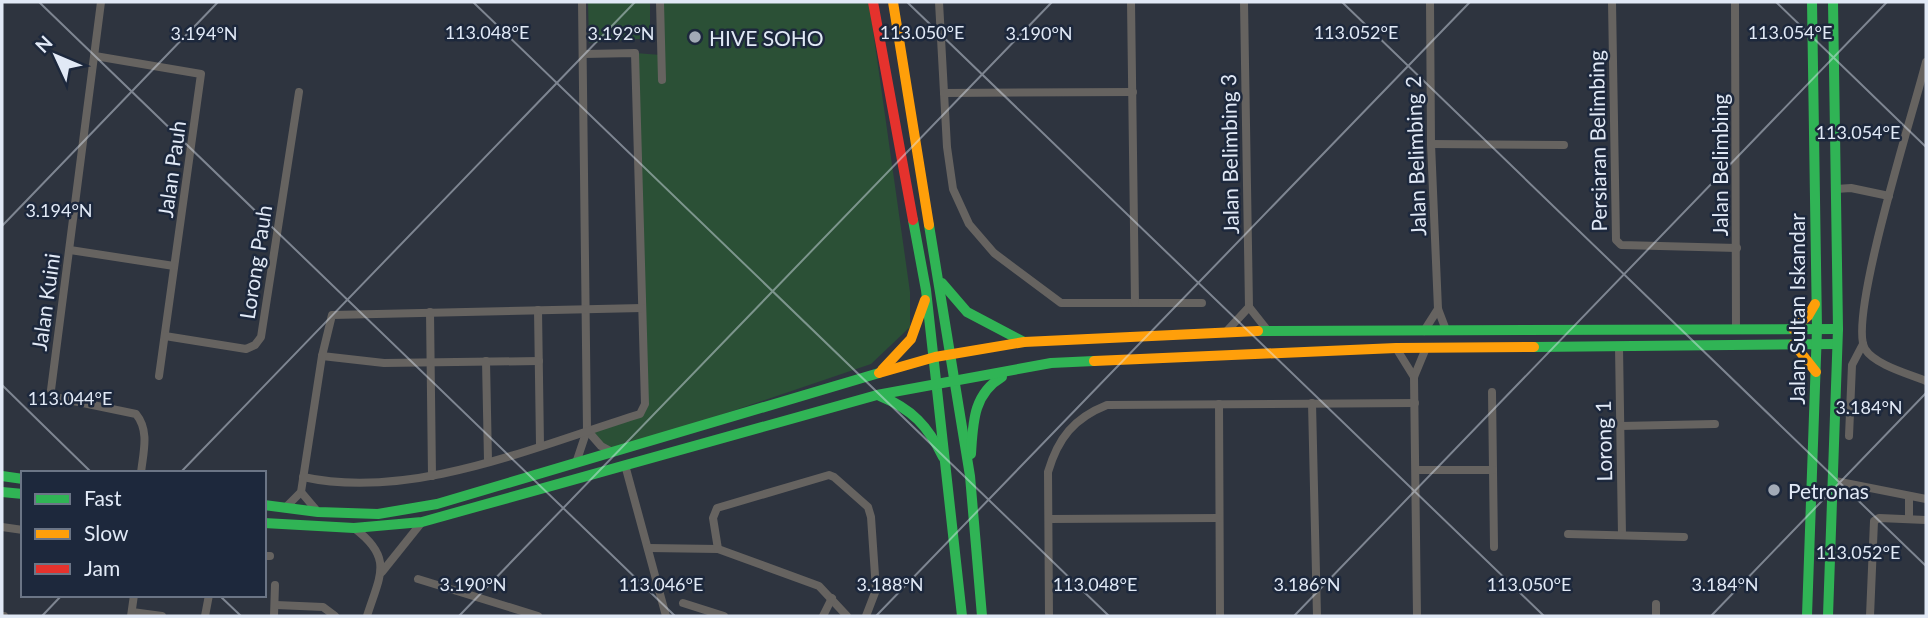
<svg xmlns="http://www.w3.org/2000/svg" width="1928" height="618" font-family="Lato,sans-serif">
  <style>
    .green { fill: #2b5036 }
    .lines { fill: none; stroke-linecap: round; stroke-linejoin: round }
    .street { stroke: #666360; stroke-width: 8 }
    .fast { stroke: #30b455; stroke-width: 10 }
    .slow { stroke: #ff9f0a; stroke-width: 10 }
    .jam { stroke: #e5322d; stroke-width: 10 }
    .ticks { fill: none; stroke: #e1e9f6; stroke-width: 2; stroke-opacity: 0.45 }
    .poi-dot { fill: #a2aab6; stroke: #1d283c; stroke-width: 2.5 }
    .labels { text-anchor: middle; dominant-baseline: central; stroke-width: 5; stroke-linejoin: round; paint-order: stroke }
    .poi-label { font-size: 21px; fill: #e1e9f6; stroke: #1d283c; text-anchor: start }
    .street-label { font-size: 21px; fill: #e1e9f6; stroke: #1d283c }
    .ticks-label { font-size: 18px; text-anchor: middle; fill: #e1e9f6; stroke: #1d283c; stroke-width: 5; stroke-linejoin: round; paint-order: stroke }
  </style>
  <rect width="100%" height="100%" fill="#2e343f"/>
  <g class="green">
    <polygon points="588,2 650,2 650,38 589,43"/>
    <polygon points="660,2 869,2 910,292 910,327 871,364 612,452 587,430 643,410 635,53 661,55"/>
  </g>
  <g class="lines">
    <g class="street">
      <path d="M101,2L51,390L54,397L136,414C150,431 143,453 141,473"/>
      <polyline points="660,2 662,80"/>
      <polyline points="939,2 947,147 953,189 969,224 994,253 1061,303 1202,303"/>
      <polyline points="1131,2 1135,303"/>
      <polyline points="1244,2 1249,307 1268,331"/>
      <polyline points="1430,2 1431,144 1438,309 1446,330"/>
      <polyline points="1612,2 1616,240 1621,245 1737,248"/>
      <polyline points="1735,2 1736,328"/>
      <polyline points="95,56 201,74 159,376"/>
      <path d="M1926,62C1915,107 1847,319 1865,349C1875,365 1909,374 1926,381"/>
      <polyline points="944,93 1133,92"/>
      <polyline points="1431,144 1564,145"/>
      <polyline points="1836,189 1851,188 1889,196"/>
      <polyline points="70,250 174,266"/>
      <polyline points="538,310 540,445"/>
      <polyline points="430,312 432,476"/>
      <polyline points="1424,331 1438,309"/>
      <polyline points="1225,333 1249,307"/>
      <polyline points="165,336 246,349 255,345 261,337 299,92"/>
      <polyline points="1619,347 1622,535"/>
      <polyline points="1396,348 1414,377"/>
      <polyline points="322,356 384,363 539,361"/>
      <polyline points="486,361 488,461"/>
      <polyline points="1492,392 1494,547"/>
      <polyline points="1312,403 1317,616"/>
      <polyline points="1219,404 1220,616"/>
      <polyline points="1620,426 1715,424"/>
      <polyline points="587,430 601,446 612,452"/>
      <polyline points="1849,436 1852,365 1863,344"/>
      <polyline points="576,463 587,430 582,2"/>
      <polyline points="625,465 666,616"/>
      <polyline points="1416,470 1493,470"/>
      <path d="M303,477C412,501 536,446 640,414L645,404L635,53L584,54"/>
      <polyline points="1835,481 1926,499"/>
      <polyline points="301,492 318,512"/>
      <polyline points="1909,496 1909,518"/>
      <polyline points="285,508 301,492 322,356 332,315 642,308"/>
      <polyline points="1049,519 1219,518"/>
      <polyline points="2,527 23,530"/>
      <path d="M354,528C394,558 380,575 367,616"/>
      <polyline points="1568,534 1684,537"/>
      <polyline points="649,548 718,549 819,586 847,616"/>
      <polyline points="718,549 713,518 717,508 829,475 834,477 868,507 871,517 876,590 866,616"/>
      <polyline points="264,556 270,556"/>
      <polyline points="382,572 422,522"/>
      <polyline points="418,579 538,616"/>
      <polyline points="683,603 724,616"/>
      <polyline points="1656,604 1656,616"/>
      <polyline points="276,605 323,607 335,616"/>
      <polyline points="132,612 162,616"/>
      <polyline points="2,616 4,616"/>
      <polyline points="131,616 134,595"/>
      <polyline points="205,616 209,595"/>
      <polyline points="274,616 275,585"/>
      <polyline points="823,616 832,598"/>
      <path d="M1049,616L1048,472C1058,438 1074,418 1107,405L1415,403"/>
      <polyline points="1417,616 1414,377 1426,348"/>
      <polyline points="1870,616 1874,521 1879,518 1926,520"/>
    </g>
    <g class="fast">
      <polyline points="913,220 926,290 962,616"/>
      <polyline points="929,225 970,476 982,616"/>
      <polyline points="942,283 967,312 1024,342"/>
      <polyline points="1258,331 1838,329"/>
      <polyline points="1534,347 1837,344"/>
      <path d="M880,396C912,409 928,426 943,457"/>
      <path d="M971,454C973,423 973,394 1002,377"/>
      <polyline points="2,476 23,479"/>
      <polyline points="2,492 23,494"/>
      <polyline points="264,505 318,512 378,514 437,504 879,373"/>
      <polyline points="264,523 354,528 422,522 877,395 1051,363 1094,361"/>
      <polyline points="1807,616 1817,329 1812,2"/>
      <polyline points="1828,616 1838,329 1833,2"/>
    </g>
    <g class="slow">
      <polyline points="893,2 929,225"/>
      <polyline points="1793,329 1808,316 1815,304"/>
      <polyline points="1794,344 1816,372"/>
      <polyline points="1094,361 1396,348 1534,347"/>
      <polyline points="882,370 911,339 925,300"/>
      <polyline points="879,373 935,357 1024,342 1258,331"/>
    </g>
    <polyline class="jam" points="873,2 913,220"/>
  </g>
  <path class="ticks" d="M39,2L675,616M473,2L1109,616M907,2L1544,616M1342,2L1926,566M1776,2L1926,147M2,226L218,2M2,385L92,473M180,473L635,2M219,595L241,616M42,616L62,595M459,616L1052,2M876,616L1470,2M1294,616L1887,2M1711,616L1926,393"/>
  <g class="poi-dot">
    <circle cx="695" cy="37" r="7"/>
    <circle cx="1774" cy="490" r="7"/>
  </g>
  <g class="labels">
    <g class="poi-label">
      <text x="709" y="37">HIVE SOHO</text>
      <text x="1788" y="490">Petronas</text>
    </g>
    <g class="street-label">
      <text transform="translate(1597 141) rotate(-91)">Persiaran Belimbing</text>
      <text transform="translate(1229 154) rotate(-91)">Jalan Belimbing 3</text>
      <text transform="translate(1415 156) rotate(-92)">Jalan Belimbing 2</text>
      <text transform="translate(1719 165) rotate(-90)">Jalan Belimbing</text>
      <text transform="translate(171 169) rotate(-82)">Jalan Pauh</text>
      <text transform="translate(255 262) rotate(-81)">Lorong Pauh</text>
      <text transform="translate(45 302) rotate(-82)">Jalan Kuini</text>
      <text transform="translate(1796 309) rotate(-90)">Jalan Sultan Iskandar</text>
      <text transform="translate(1603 441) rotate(-91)">Lorong 1</text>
    </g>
  </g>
  <g class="ticks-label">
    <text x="487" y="39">113.048°E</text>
    <text x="922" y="39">113.050°E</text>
    <text x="1356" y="39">113.052°E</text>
    <text x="1790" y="39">113.054°E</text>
    <text x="204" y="40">3.194°N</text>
    <text x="621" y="40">3.192°N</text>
    <text x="1039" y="40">3.190°N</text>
    <text x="1858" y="139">113.054°E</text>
    <text x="59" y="217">3.194°N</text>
    <text x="70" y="405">113.044°E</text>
    <text x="1869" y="414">3.184°N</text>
    <text x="1858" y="559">113.052°E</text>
    <text x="473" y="591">3.190°N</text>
    <text x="890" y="591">3.188°N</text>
    <text x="1307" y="591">3.186°N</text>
    <text x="1725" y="591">3.184°N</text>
    <text x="661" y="591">113.046°E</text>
    <text x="1095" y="591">113.048°E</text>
    <text x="1529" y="591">113.050°E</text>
  </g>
  <rect width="1928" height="618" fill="none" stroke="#e1e9f6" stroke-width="7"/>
  <rect x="21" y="471" width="245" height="126" fill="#1d283c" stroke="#6b7586" stroke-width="2"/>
  <rect x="35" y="494" width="35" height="10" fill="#30b455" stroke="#6b7586" stroke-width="2"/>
  <text x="84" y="506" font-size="21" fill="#e1e9f6">Fast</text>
  <rect x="35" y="529" width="35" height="10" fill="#ff9f0a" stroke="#6b7586" stroke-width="2"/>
  <text x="84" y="541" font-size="21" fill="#e1e9f6">Slow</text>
  <rect x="35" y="564" width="35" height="10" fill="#e5322d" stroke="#6b7586" stroke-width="2"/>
  <text x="84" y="576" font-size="21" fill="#e1e9f6">Jam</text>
  <g transform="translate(56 56) rotate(314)" stroke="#1d283c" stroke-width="5" paint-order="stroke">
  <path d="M0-5L12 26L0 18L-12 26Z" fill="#e1e9f6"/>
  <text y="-10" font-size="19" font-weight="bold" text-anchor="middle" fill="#e1e9f6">N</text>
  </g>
</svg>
